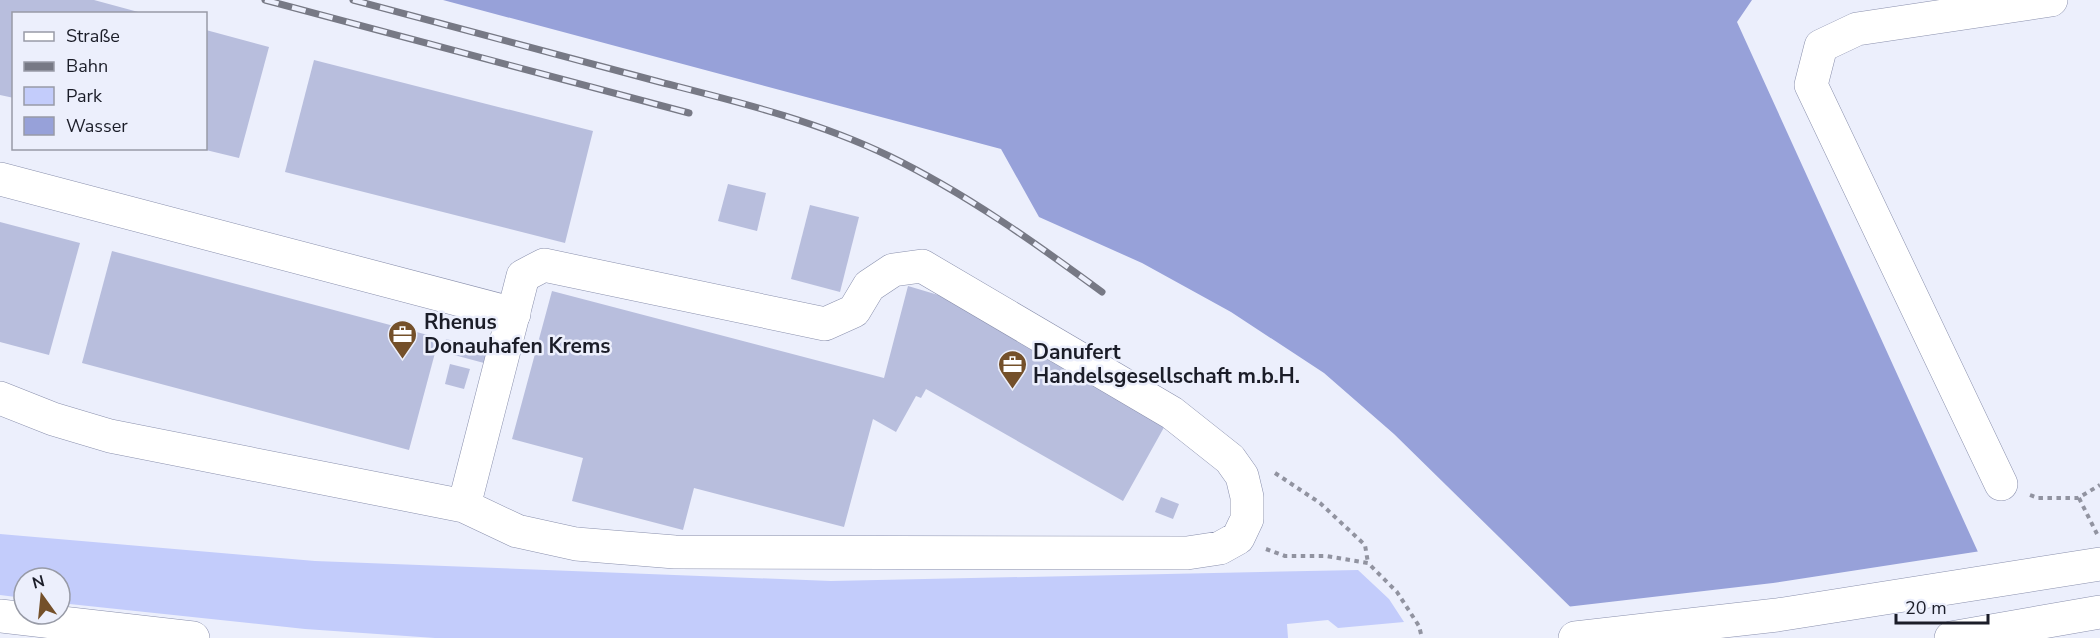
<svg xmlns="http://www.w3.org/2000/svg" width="2100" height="638" font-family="'Nunito Sans',sans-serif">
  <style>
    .green { fill: #c3ccfb }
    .water { fill: #97a1d9 }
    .pier { fill: #eceffc }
    .building { fill: #b8bedd }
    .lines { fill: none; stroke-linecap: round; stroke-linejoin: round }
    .minor-casing { stroke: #8a90ad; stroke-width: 34 }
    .highway-casing { stroke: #8a90ad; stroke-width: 34 }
    .path { stroke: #9193a0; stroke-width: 4; stroke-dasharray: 4.5 4.5; stroke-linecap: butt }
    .minor { stroke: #fff; stroke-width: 33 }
    .highway { stroke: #fff; stroke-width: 33 }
    .rail-casing { stroke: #777985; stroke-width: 7 }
    .rail { stroke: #eceffc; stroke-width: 4.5; stroke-dasharray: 14; stroke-linecap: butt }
    .labels { text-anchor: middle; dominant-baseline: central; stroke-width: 5; stroke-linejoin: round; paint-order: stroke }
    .poi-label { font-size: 21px; font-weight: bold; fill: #1b1d28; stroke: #eceffc; text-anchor: start }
  </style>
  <rect width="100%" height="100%" fill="#eceffc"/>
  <polygon class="green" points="0,534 315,561 831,581 1358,570 1389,599 1404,622 1338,628 1328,620 1287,624 1288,638 435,638 305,629 60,603 60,578 24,578 24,598 0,595"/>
  <polygon class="water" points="443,0 1752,0 1737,22 1978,552 2026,638 1602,638 1394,434 1324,373 1231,312 1142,263 1039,217 1001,149"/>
  <polygon class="pier" points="1981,551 2029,638 1598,638 1566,607 1773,583"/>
  <g class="building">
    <polygon points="0,0 94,0 142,13 14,14 14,98 0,95"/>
    <polygon points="206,30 269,47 239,158 206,150"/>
    <polygon points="314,60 593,131 565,243 285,172"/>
    <polygon points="728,184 766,193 757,231 718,221"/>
    <polygon points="810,205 859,217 840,292 791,279"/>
    <polygon points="0,222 80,243 49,355 0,342"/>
    <polygon points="112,251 439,338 409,450 82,363"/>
    <polygon points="908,286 945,297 1167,422 1123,501 926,389 921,398 916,396 896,432 873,419 844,527 694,488 683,530 572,501 583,458 512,439 552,291 884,378"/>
    <polygon points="446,339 488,350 484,363 443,352"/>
    <polygon points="450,364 470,369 464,389 445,384"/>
    <polygon points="1161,497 1179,504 1173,519 1155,512"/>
  </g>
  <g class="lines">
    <defs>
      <g id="minor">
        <polyline points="0,179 514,314"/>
        <polyline points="0,398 53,419 110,436 464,506 523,276 544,265 825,324 854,311 869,286 893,270 922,266 1172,413 1230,459 1242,476 1247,497 1247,519 1238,538 1220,548 1187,553 675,552 576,544 517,531 464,506"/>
        <polyline points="2001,484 1811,85 1821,46 1857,29 2051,0"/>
      </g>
      <g id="highway">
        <polyline points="0,616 193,638"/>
        <polyline points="1575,638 1777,615 2100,564"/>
        <polyline points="1951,638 2100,612"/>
      </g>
    </defs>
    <use href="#minor" class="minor-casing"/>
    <use href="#highway" class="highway-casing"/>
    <g class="path">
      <polyline points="1275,473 1320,503 1365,545 1368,563"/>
      <polyline points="2030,495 2038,498 2078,498 2100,485"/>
      <polyline points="2079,498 2097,534"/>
      <polyline points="1266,549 1285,556 1326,556 1368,563 1397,592 1419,626 1422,638"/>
    </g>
    <use href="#minor" class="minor"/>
    <use href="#highway" class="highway"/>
    <defs>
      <g id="rail">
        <polyline points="265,0 689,113"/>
        <path d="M353,0C454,27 555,54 656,81C734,101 815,120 889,156C965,193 1034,242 1102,292"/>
      </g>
    </defs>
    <use href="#rail" class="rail-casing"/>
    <use href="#rail" class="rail"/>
  </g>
  <defs>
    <symbol id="office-pin" viewBox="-11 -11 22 30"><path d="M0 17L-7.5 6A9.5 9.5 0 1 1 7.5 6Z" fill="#74502a" stroke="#eceffc"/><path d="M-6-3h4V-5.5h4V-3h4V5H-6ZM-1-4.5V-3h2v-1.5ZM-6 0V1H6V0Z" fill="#fff"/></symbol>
  </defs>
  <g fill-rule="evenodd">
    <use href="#office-pin" x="386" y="318" width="33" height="45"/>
    <use href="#office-pin" x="996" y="348" width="33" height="45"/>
  </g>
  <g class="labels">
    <g class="poi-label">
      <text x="424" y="322">Rhenus<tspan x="424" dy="24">Donauhafen Krems</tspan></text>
      <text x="1033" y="352">Danufert<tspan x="1033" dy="24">Handelsgesellschaft m.b.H.</tspan></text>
    </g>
  </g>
  <rect x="12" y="12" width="195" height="138" fill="#eceffc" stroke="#989ba7" stroke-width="1.5"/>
  <rect x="24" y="32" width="30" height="9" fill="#ffffff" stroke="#989ba7" stroke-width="1.5"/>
  <text x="66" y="42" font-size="18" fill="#1b1d28">Straße</text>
  <rect x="24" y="62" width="30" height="9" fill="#777985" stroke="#989ba7" stroke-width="1.5"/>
  <text x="66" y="72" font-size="18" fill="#1b1d28">Bahn</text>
  <rect x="24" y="87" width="30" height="18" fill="#c3ccfb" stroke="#989ba7" stroke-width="1.5"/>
  <text x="66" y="102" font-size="18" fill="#1b1d28">Park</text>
  <rect x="24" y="117" width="30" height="18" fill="#97a1d9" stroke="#989ba7" stroke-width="1.5"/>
  <text x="66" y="132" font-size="18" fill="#1b1d28">Wasser</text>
  <g transform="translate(42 596) rotate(345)"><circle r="28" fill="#eceffc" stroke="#989ba7" stroke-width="1.5"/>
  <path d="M0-4.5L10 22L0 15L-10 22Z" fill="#74502a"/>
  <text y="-9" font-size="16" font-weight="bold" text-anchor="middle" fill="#1b1d28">N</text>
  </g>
  <path d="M1896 614v9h92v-9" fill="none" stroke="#1b1d28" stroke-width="3"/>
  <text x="1905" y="614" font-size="18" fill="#1b1d28" stroke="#eceffc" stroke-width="4.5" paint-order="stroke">20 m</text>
</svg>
